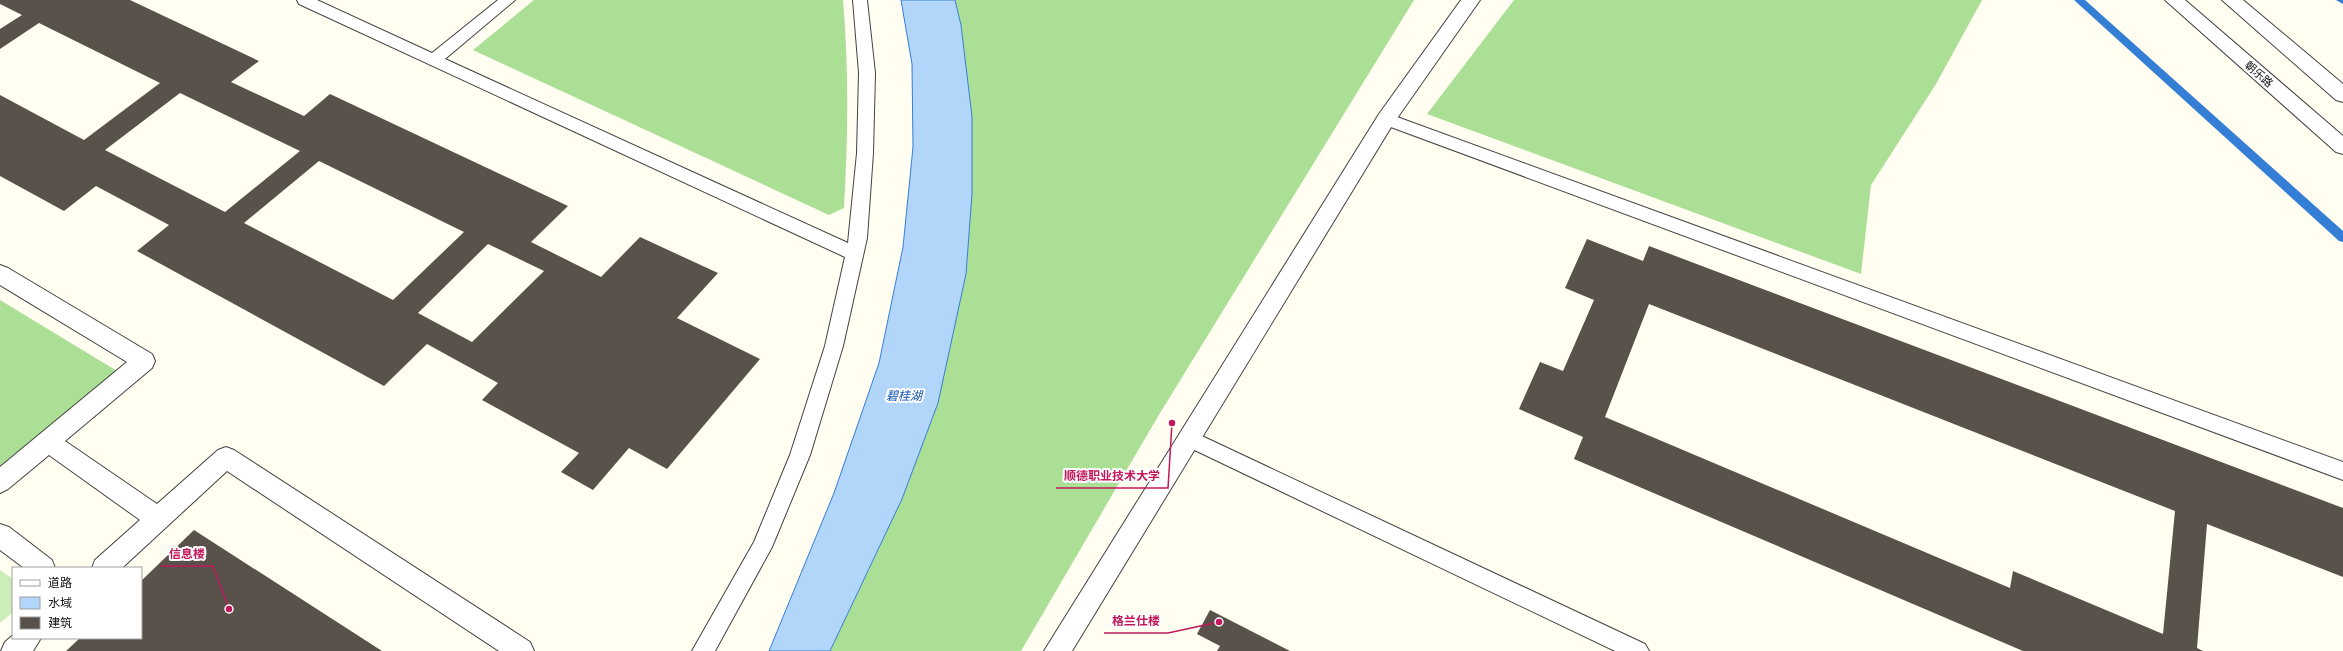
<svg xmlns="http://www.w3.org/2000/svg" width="2343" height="651" font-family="Merriweather,'Noto Sans SC',serif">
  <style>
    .green { fill: #cbedb8 }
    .forest { fill: #acdf96 }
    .water { fill: #b2d5fa; stroke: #347ed6 }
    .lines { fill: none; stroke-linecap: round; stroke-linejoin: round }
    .stream { fill: #347ed6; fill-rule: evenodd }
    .building { fill: #59524b; fill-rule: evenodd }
    .service-casing { stroke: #424242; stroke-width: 2 }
    .pedestrian-casing { stroke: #424242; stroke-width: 2 }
    .minor-casing { stroke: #424242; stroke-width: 2 }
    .tertiary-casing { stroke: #424242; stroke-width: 2 }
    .service { fill: #fff; fill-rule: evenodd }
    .pedestrian { fill: #fff; fill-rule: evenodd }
    .minor { fill: #fff; fill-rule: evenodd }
    .tertiary { fill: #fff; fill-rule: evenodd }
    .labels { text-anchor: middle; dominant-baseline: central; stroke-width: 4; stroke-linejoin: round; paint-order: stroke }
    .street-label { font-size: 11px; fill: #0f0f0f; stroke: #fff }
    .water-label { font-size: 12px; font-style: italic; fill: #0f50ab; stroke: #fff }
    .leader { fill: none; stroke: #c2185b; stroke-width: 1.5 }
    .callout-dot { fill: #c2185b; stroke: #fff; stroke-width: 1.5 }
    .callout-label { font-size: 12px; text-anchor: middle; font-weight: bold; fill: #c2185b; stroke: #fff; stroke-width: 4; stroke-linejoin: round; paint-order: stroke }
  </style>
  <rect width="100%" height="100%" fill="#fffef1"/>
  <polygon class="green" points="0,570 13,579 13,612 0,623"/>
  <g class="forest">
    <path d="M534,0H843C849,70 848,138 844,208L829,215L473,50Z"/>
    <polygon points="955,0 1414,0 1157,418 1021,651 830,651 902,499 966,274 972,194 972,117 961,25"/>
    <polygon points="1514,0 1982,0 1936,84 1871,185 1861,274 1427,114"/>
    <polygon points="0,300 117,371 0,471"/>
  </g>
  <polygon class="water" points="901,0 955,0 961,25 972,117 972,194 966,274 938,403 902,499 830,651 769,651 834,493 879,363 903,247 913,147 912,64"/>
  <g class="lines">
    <g class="stream">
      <polygon points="2074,0 2085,0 2343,231 2343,242 2339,241"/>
      <polygon points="2336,0 2343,0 2343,4"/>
    </g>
  </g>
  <g class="building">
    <path d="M0,0H130L259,61L231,82L304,116L330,94L568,206L531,242L601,277L640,237L718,273L677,318L760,359L667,469L629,448L593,490L561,472L579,453L482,400L498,383L427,344L384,386L137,251L169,225L96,186L64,211L0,176V95L84,140L160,83L39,23L0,49V29L22,15L0,4ZM180,93L275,139L300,151L225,212L105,150ZM319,161L464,232L393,300L244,223ZM488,244L544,271L472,342L418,313Z"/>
    <path d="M1587,239L1643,261L1649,246L2343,508V577L2207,524L2197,648L2203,651H2023L1574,459L1583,437L1519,409L1540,362L1563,371L1594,300L1565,288ZM1649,304L2175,511L2163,634L2013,571L2010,588L1605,417Z"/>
    <polygon points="194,530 382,651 66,651 80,638 141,638 141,581"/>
    <polygon points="1210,610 1290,651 1217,651 1220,646 1197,634"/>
  </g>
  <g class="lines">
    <defs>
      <g id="service">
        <polygon points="297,0 317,0 432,53 498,0 515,0 445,59 848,243 857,153 859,73 853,0 867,0 875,73 873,153 867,238 843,346 810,455 772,547 715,651 692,651 754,542 790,455 825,346 845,257 299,4"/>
        <polygon points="1386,113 2343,462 2343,480 1380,123 1378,119 1380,115"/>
        <polygon points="1189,430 1645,644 1649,651 1615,651 1182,444 1179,438 1182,432"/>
      </g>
      <g id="pedestrian">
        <polygon points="0,265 8,268 152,354 155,361 152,368 65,441 157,504 218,450 226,447 234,450 530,642 534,651 499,651 227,471 122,568 92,568 95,560 140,520 49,455 8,489 0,493 0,467 127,362 0,285"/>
        <polygon points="0,524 9,527 52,560 55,568 24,568 0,550"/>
        <polygon points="13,635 13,638 41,638 33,651 1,651 5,642"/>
      </g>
      <polygon id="minor" points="1461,0 1480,0 1393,124 1072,651 1044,651 1379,114"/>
      <g id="tertiary">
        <polygon points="2165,0 2185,0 2343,136 2343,154 2336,152"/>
        <polygon points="2222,0 2243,0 2343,84 2343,102 2336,100"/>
      </g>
    </defs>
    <use href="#service" class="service-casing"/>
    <use href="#pedestrian" class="pedestrian-casing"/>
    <use href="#minor" class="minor-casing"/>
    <use href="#tertiary" class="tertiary-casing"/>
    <use href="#service" class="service"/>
    <use href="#pedestrian" class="pedestrian"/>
    <use href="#minor" class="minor"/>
    <use href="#tertiary" class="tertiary"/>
  </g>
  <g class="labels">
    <g class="street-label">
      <text transform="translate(2259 74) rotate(41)">朝乐路</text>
    </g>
    <g class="water-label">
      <text x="904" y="395">碧桂湖</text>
    </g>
  </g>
  <path class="leader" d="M1172 423L1168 488H1056M229 609L213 566H161M1219 622L1168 633H1104"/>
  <g class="callout-dot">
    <circle cx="1172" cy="423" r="4"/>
    <circle cx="229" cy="609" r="4"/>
    <circle cx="1219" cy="622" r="4"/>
  </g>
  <g class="callout-label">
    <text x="1112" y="480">顺德职业技术大学</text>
    <text x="187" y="558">信息楼</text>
    <text x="1136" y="625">格兰仕楼</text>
  </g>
  <rect x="12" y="567" width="130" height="72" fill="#ffffff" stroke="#9f9f9f"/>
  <rect x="20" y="580" width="20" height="6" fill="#ffffff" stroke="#9f9f9f"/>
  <text x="48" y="587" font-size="12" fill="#0f0f0f">道路</text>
  <rect x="20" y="597" width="20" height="12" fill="#b2d5fa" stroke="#9f9f9f"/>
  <text x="48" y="607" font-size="12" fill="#0f0f0f">水域</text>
  <rect x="20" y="617" width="20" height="12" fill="#59524b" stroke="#9f9f9f"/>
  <text x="48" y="627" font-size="12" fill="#0f0f0f">建筑</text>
</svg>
